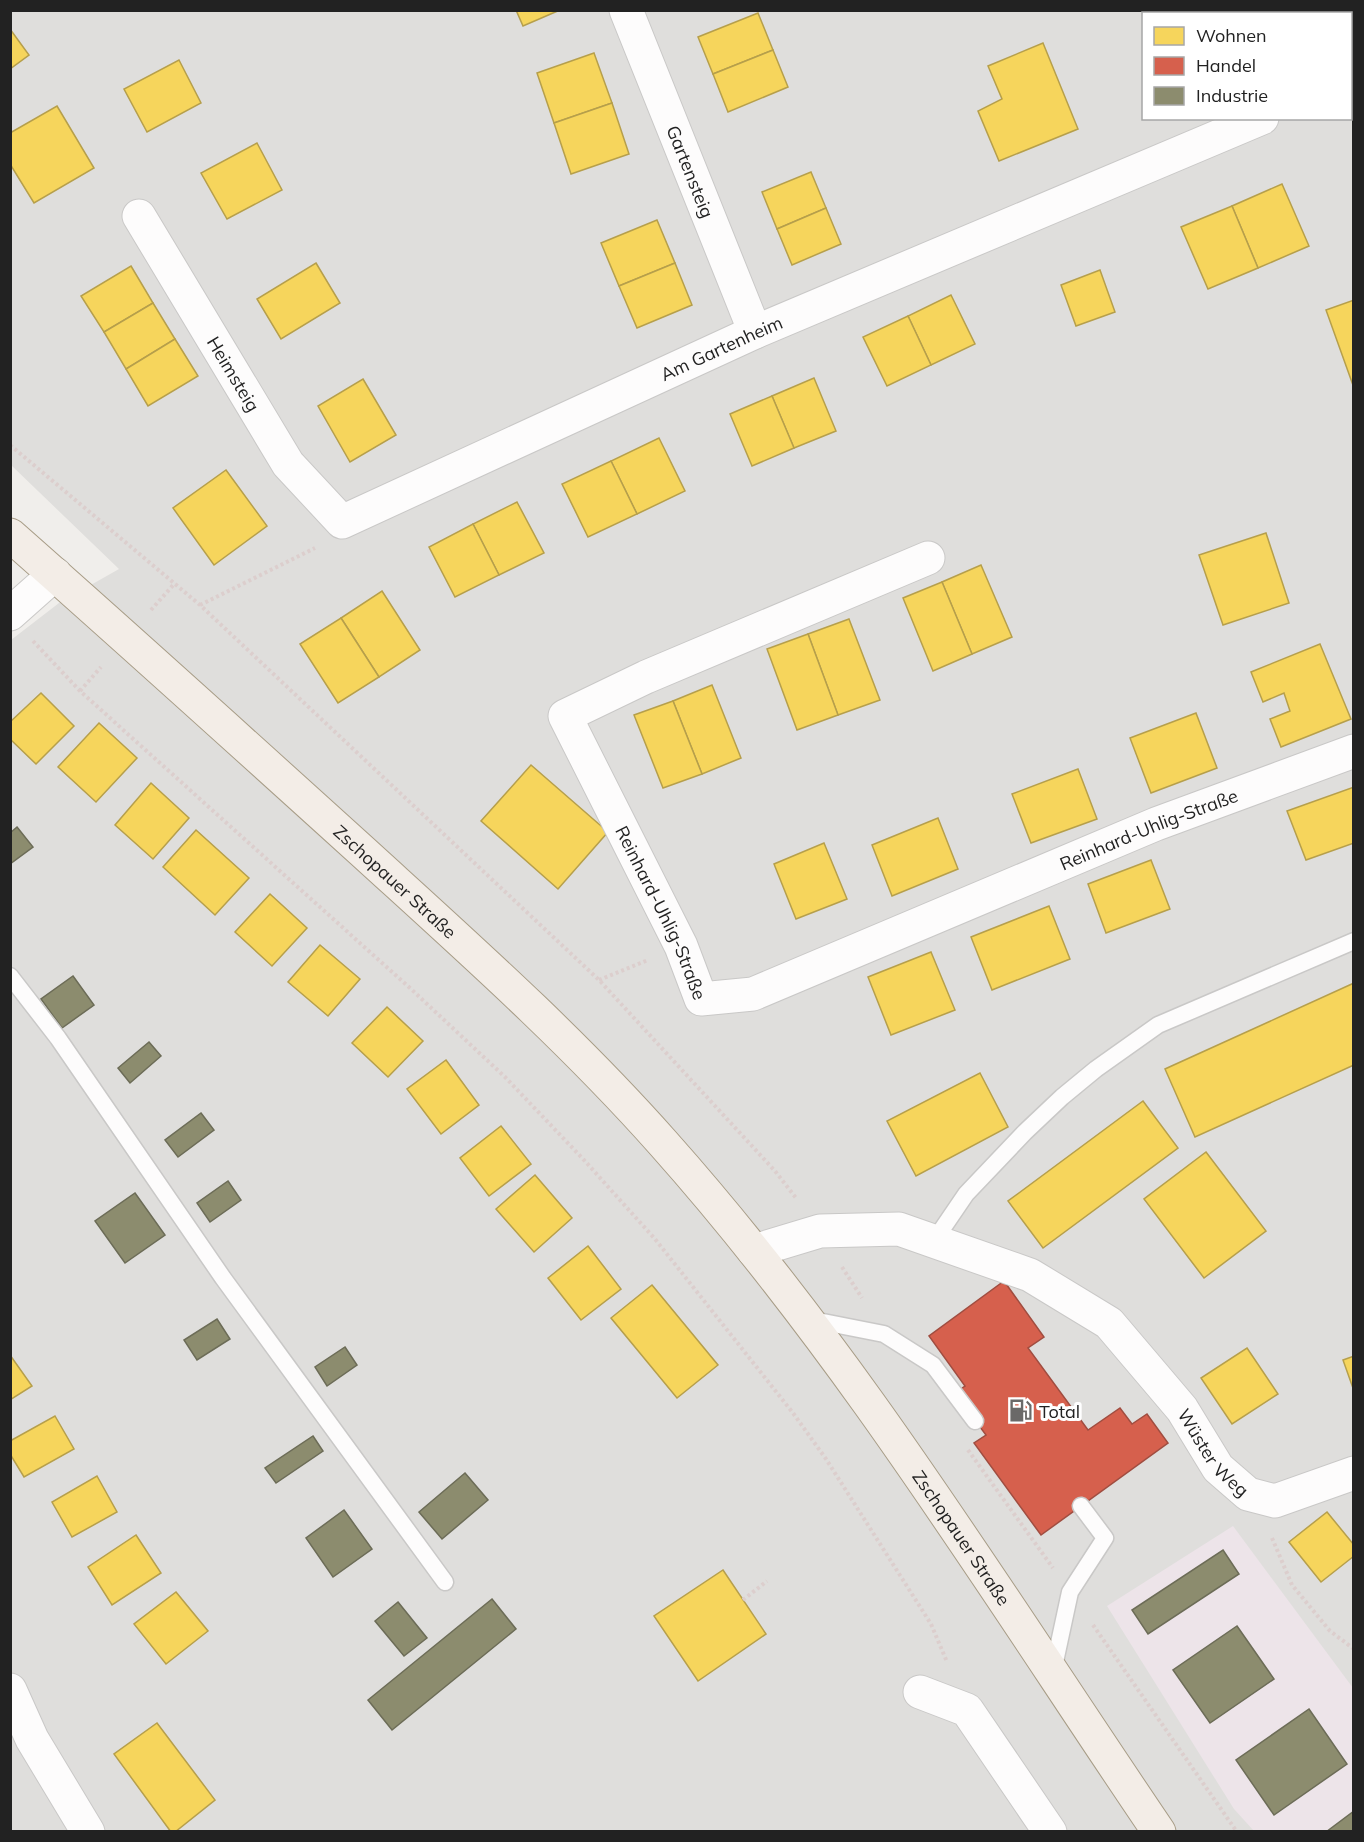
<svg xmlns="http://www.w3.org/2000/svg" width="1364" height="1842" font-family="Mulish,sans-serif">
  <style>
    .residential { fill: #dfdedc; fill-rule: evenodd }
    .industrial { fill: #ede4e9 }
    .homes { fill: #f6d55c; stroke: #b69f4b; stroke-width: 1.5 }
    .shops { fill: #d6604d; stroke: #a04d40; stroke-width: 1.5 }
    .industry { fill: #8c8c6e; stroke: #6c6c57; stroke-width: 1.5 }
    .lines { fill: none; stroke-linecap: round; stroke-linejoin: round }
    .lane-casing { stroke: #c9c8c7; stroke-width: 19 }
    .street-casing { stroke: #c9c8c7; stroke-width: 35 }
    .primary-casing { stroke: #a79c86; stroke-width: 35 }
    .path { stroke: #dccecd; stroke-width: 4; stroke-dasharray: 3 3; stroke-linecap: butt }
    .lane { stroke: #fdfcfc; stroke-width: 16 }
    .street { stroke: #fdfcfc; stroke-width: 33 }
    .primary { stroke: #f3ede7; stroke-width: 33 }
    .labels { text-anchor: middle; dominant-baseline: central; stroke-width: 6; stroke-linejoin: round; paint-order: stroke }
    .street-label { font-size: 18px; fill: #222; stroke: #fff }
    .poi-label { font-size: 18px; fill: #222; stroke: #fff; text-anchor: start }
  </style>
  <rect width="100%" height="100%" fill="#f0eeeb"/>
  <path class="residential" d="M11,11H1353V1831L11,1832V640L59,603L119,569L11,465ZM1144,14H1350V118H1144Z"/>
  <polygon class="industrial" points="1233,1526 1353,1688 1353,1831 1254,1831 1234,1809 1107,1606"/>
  <g class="homes">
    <polygon points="516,10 560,10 523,26"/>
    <polygon points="1167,10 1182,10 1177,14 1168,14"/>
    <polygon points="758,13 773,50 713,74 698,37"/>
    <polygon points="10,29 29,55 10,69"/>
    <polygon points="1043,43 1078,129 999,161 978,111 1002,99 988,66"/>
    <polygon points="773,50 788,87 728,112 713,74"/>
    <polygon points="594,53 612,103 554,123 537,73"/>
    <polygon points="179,60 201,103 147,132 124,89"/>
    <polygon points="612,103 629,154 571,174 554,123"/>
    <polygon points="57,106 94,168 34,203 10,164 10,133"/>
    <polygon points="257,143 282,190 227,219 201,173"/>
    <polygon points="811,172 826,208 777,229 762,192"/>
    <polygon points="1282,184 1309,246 1258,268 1232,206"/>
    <polygon points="1232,206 1258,268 1208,289 1181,227"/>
    <polygon points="826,208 841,244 792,265 777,229"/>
    <polygon points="657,220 675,263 619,286 601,243"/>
    <polygon points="316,263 340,303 281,339 257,299"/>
    <polygon points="675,263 692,305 637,328 619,286"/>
    <polygon points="131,266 153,303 104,332 81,296"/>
    <polygon points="1100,270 1115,312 1076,326 1061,285"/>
    <polygon points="951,295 975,344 931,365 908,316"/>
    <polygon points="1354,300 1354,388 1326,310"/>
    <polygon points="153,303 175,339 126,369 104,332"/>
    <polygon points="908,316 931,365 887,386 863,337"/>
    <polygon points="175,339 198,376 148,406 126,369"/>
    <polygon points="814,378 836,431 794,448 772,396"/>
    <polygon points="363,379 396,435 350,462 318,406"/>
    <polygon points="772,396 794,448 752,466 730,414"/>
    <polygon points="659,438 685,491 637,514 611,461"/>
    <polygon points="611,461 637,514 588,537 562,484"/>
    <polygon points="226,470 267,526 214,565 173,508"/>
    <polygon points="517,502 544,553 499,575 473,524"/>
    <polygon points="473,524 499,575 455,597 429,547"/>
    <polygon points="1266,533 1289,603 1223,625 1199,555"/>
    <polygon points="981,565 1012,637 972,654 942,582"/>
    <polygon points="942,582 972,654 933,671 903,598"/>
    <polygon points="382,591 420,650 379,677 341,618"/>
    <polygon points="341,618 379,677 338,703 300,644"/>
    <polygon points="849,619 880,700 838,715 808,634"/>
    <polygon points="808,634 838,715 797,730 767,649"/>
    <polygon points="1320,644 1351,719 1281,747 1270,719 1290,711 1284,693 1263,702 1251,672"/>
    <polygon points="712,685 741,758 702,774 673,701"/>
    <polygon points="41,693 74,726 36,764 10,739 10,722"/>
    <polygon points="673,701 702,774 663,788 634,715"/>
    <polygon points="1196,713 1217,768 1151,793 1130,738"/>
    <polygon points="99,723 137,758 96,802 58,767"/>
    <polygon points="531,765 608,832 558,889 481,821"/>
    <polygon points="1078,769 1097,819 1031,843 1012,794"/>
    <polygon points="151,783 189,818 153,859 115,825"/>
    <polygon points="1354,787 1354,843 1306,860 1287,811"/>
    <polygon points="938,818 958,869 892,896 872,845"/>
    <polygon points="196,830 249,878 215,915 163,867"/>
    <polygon points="824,843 847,899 796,919 774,864"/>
    <polygon points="1151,860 1170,909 1106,933 1088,884"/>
    <polygon points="270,894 307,928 272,966 235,932"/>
    <polygon points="1049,906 1070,959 992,990 971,937"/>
    <polygon points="320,945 360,979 328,1016 288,982"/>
    <polygon points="931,952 955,1010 891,1035 868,977"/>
    <polygon points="1354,983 1354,1065 1195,1137 1165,1069"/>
    <polygon points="387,1007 423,1041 388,1077 352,1043"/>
    <polygon points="446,1060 479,1105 441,1134 407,1089"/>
    <polygon points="980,1073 1008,1127 916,1176 887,1121"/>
    <polygon points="1143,1101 1178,1148 1043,1248 1008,1201"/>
    <polygon points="501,1126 531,1164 489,1196 460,1158"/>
    <polygon points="1206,1152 1266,1231 1204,1278 1144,1199"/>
    <polygon points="535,1175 572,1218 534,1252 496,1209"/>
    <polygon points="588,1246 621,1289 581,1320 548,1278"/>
    <polygon points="652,1285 718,1365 677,1398 611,1318"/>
    <polygon points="1247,1348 1278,1394 1232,1424 1201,1378"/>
    <polygon points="10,1355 32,1386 10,1400"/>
    <polygon points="1354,1356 1354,1391 1343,1360"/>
    <polygon points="55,1416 74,1449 24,1477 10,1454 10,1441"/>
    <polygon points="97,1476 117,1512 72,1537 52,1502"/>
    <polygon points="1327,1512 1354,1545 1354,1556 1321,1582 1289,1542"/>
    <polygon points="136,1535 161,1573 112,1605 88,1567"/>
    <polygon points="723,1570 766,1634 698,1681 654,1616"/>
    <polygon points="176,1592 208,1631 166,1664 134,1624"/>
    <polygon points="157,1723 215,1800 175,1832 171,1832 114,1754"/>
  </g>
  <polygon class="shops" points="1004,1281 1044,1337 1028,1348 1088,1430 1120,1408 1132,1424 1147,1414 1168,1443 1041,1535 974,1443 986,1435 955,1393 965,1386 929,1336"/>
  <g class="industry">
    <polygon points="17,827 33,847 10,864 10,833"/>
    <polygon points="73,976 94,1005 62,1028 41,999"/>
    <polygon points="149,1042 161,1056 130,1083 118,1068"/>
    <polygon points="201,1113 214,1130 178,1157 165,1140"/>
    <polygon points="228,1181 241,1200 210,1222 197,1203"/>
    <polygon points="135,1193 165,1235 125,1263 95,1221"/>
    <polygon points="217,1319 230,1339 197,1360 184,1340"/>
    <polygon points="345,1347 357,1365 327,1386 315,1367"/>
    <polygon points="313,1436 323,1451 276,1483 265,1468"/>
    <polygon points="465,1473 488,1500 442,1539 419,1512"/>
    <polygon points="344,1510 372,1549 333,1577 306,1538"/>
    <polygon points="1223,1550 1239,1574 1148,1634 1132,1610"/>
    <polygon points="492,1599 516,1629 392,1730 368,1700"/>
    <polygon points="398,1602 427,1638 404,1656 375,1621"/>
    <polygon points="1237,1626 1274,1679 1210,1723 1173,1670"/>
    <polygon points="1309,1709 1347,1764 1274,1815 1236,1760"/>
    <polygon points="1354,1811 1354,1832 1326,1832"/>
  </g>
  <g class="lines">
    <defs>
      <g id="lane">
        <polyline points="10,976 58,1038 223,1278 445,1582"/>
        <polyline points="934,1241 966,1194 1025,1132 1062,1097 1096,1069 1158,1025 1354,941"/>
        <polyline points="808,1319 884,1334 933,1365 975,1421"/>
        <polyline points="1053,1671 1070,1592 1105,1538 1081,1506"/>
      </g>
      <g id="street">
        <path id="s1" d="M626,10L755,332"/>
        <polyline points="1317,10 1319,14"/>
        <polyline points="1350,79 1354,86"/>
        <path id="s2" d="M139,216L288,464L342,522L755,332L1262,118"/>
        <path id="s3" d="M928,558L646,677L565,716L681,946L701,999L753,994L1156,824L1354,751"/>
        <polyline points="10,614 55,574"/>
        <path id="s4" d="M754,1251L820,1231L899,1229L1030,1275L1109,1323L1182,1409L1218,1468L1248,1494L1275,1501L1354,1473"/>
        <polyline points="10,1690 32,1739 88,1832"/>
        <polyline points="920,1692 967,1710 1050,1832"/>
      </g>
      <g id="primary">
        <path id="s5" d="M10,535C128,639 245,745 362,851C465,945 570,1038 663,1143C852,1355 1000,1598 1159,1832"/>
      </g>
    </defs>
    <use href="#lane" class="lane-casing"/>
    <use href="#street" class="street-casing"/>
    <use href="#primary" class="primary-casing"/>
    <g class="path">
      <polyline points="10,445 200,605 599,980 775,1171 796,1198"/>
      <polyline points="200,605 315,548"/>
      <polyline points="151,610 175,583"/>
      <polyline points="33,641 80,691 411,989 505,1077 584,1160 655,1239 793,1413 826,1459 931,1624 947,1662"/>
      <polyline points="80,691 101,667"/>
      <polyline points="599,980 648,960"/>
      <polyline points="842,1267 862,1298"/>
      <polyline points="968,1450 1053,1568"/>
      <polyline points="1272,1538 1292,1585 1330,1631 1354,1649"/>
      <polyline points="743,1600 767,1581"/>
      <polyline points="1093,1625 1237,1832"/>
    </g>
    <use href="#lane" class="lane"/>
    <use href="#street" class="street"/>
    <use href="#primary" class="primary"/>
  </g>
  <defs>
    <symbol id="fuel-bare" viewBox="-9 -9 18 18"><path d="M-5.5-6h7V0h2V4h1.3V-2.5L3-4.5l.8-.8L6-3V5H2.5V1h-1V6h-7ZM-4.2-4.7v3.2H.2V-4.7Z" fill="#6a6968" stroke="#fff" stroke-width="2.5" paint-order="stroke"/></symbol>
  </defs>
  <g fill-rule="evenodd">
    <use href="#fuel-bare" x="1004" y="1394" width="33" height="33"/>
  </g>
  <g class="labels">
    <g class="street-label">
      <text stroke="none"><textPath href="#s1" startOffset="174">Gartensteig</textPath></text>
      <text stroke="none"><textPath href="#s2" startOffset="786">Am Gartenheim</textPath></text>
      <text stroke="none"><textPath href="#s2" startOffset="184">Heimsteig</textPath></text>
      <text stroke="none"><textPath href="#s3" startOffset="1191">Reinhard-Uhlig-Straße</textPath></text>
      <text stroke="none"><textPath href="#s5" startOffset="518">Zschopauer Straße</textPath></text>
      <text stroke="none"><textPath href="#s3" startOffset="615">Reinhard-Uhlig-Straße</textPath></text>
      <text stroke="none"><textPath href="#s4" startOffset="546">Wüster Weg</textPath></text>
      <text stroke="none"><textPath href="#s5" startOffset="1388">Zschopauer Straße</textPath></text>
    </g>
    <g class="poi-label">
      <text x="1039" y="1411">Total</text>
    </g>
  </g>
  <rect width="1364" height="1842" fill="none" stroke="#222222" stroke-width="24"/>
  <rect x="1142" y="12" width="210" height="108" fill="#ffffff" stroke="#a7a7a7" stroke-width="1.5"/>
  <rect x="1154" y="27" width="30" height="18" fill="#f6d55c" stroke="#a7a7a7" stroke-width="1.5"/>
  <text x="1196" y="42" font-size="18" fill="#222222">Wohnen</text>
  <rect x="1154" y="57" width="30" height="18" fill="#d6604d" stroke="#a7a7a7" stroke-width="1.5"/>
  <text x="1196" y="72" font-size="18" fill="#222222">Handel</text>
  <rect x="1154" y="87" width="30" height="18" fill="#8c8c6e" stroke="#a7a7a7" stroke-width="1.5"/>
  <text x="1196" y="102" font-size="18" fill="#222222">Industrie</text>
</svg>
